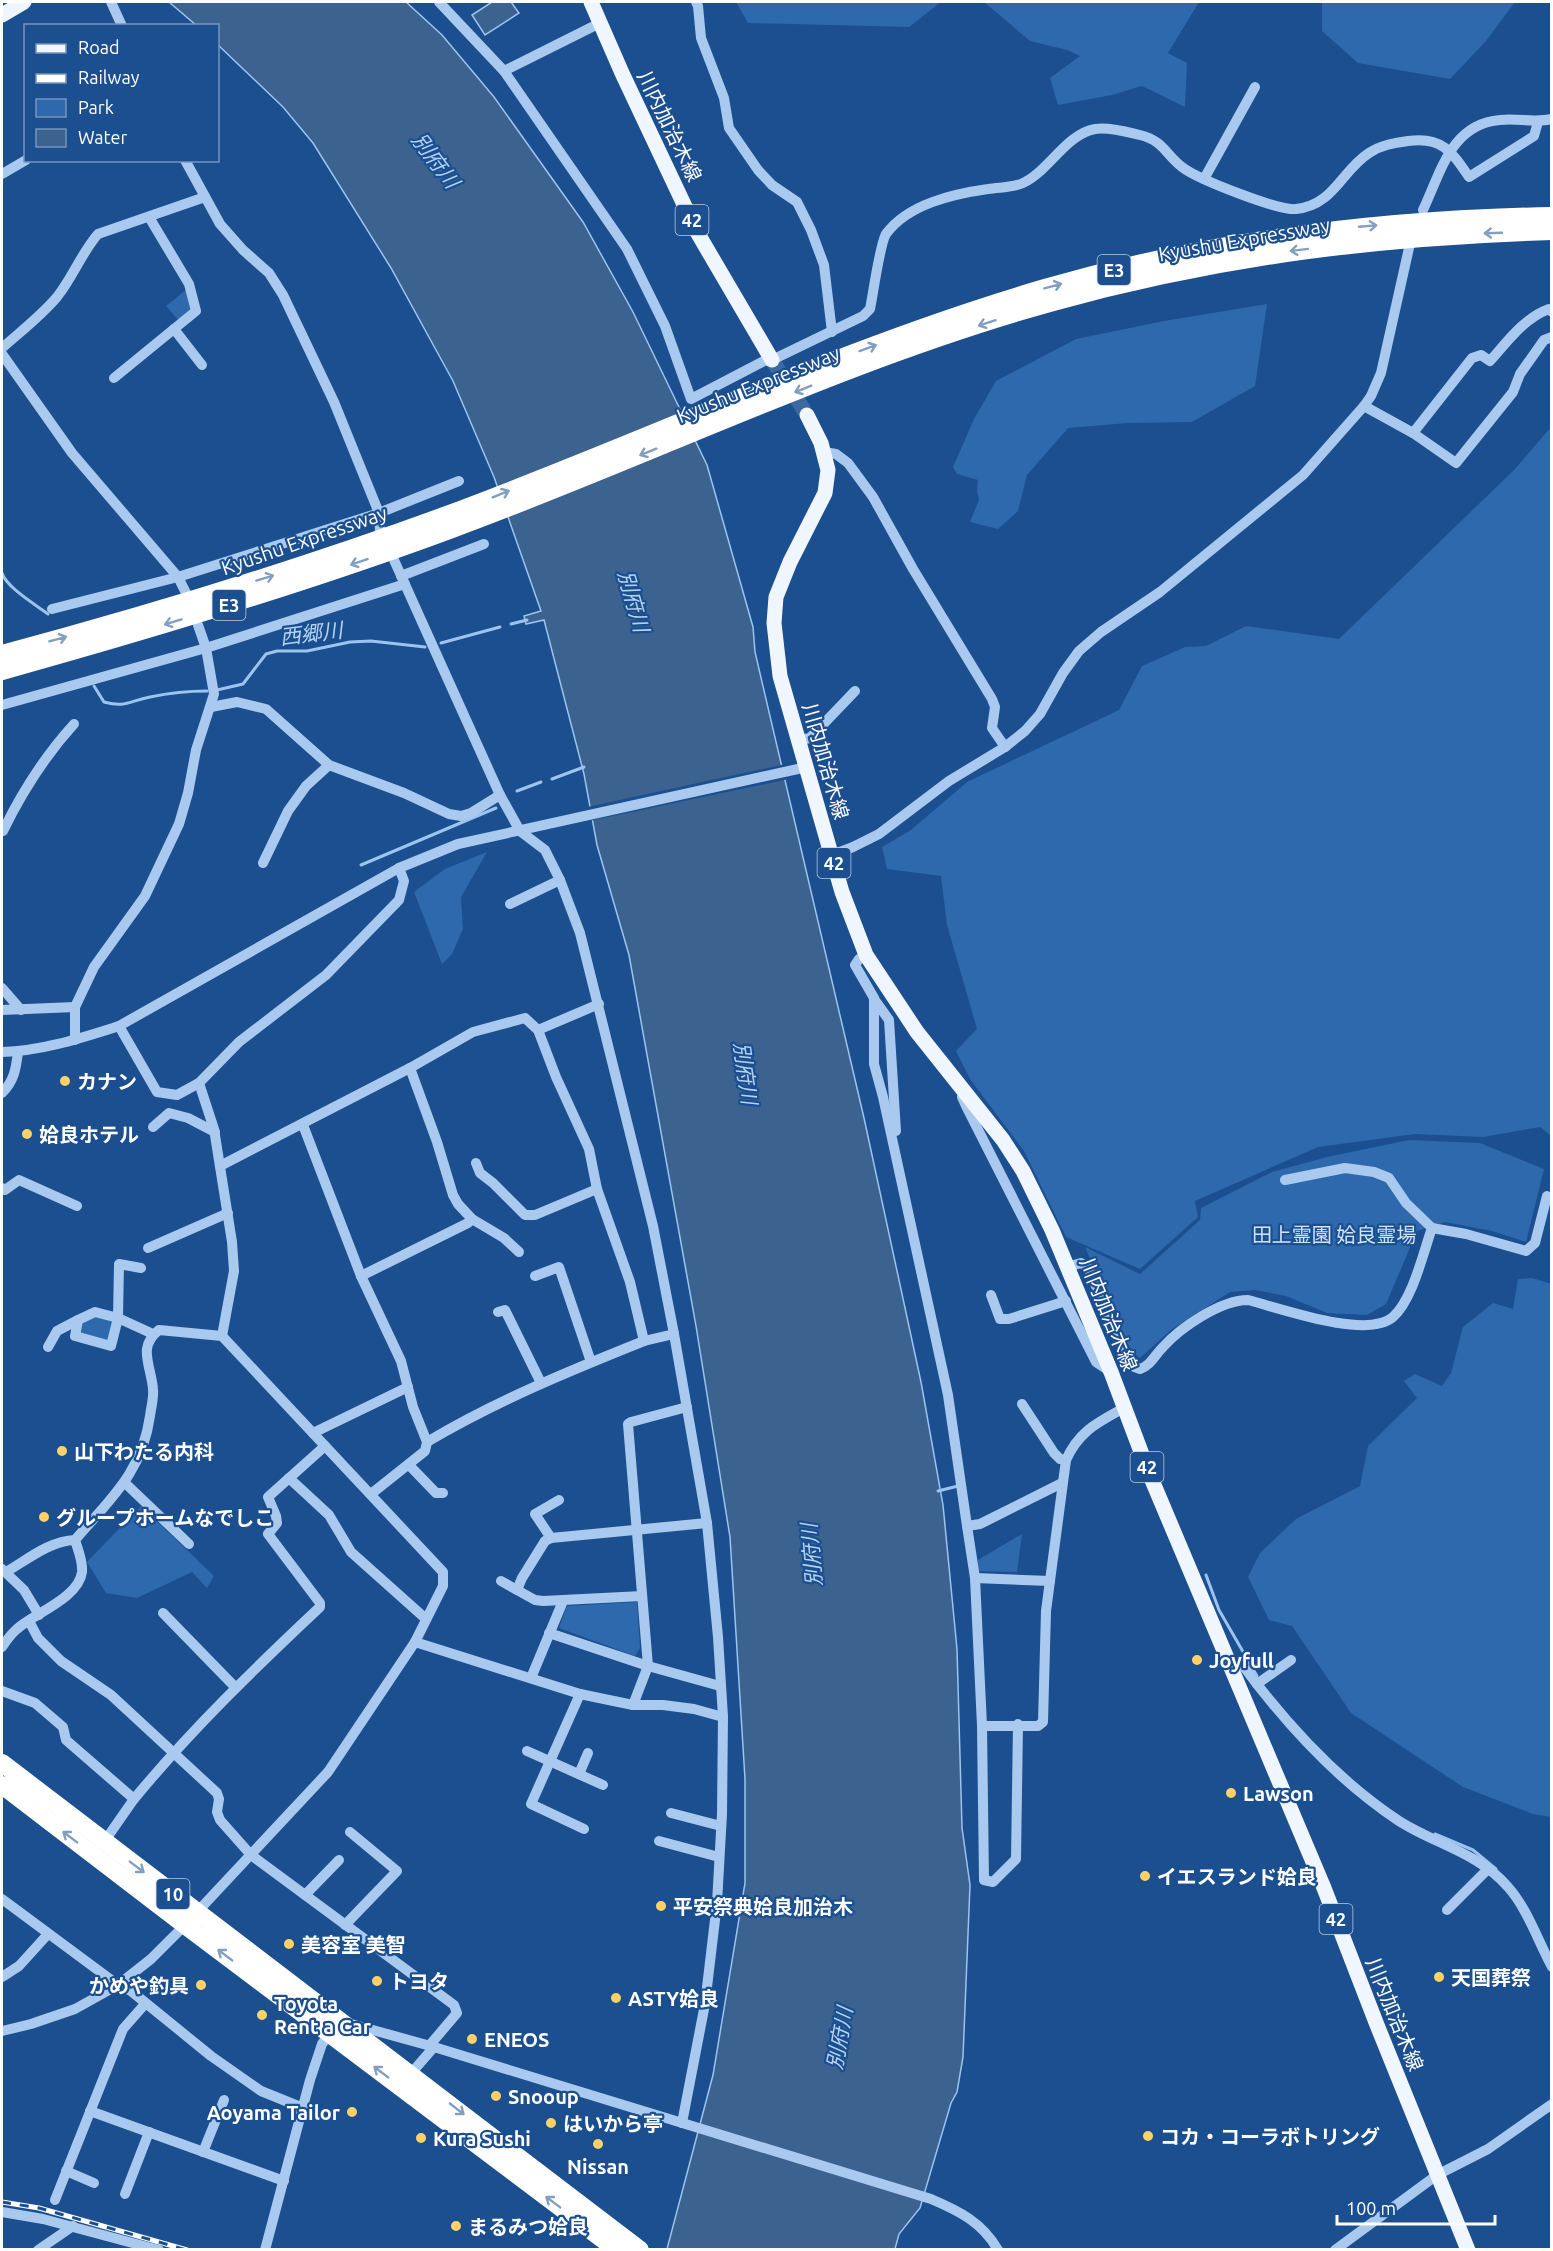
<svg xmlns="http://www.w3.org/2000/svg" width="1553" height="2251" font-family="Ubuntu,'Noto Sans JP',sans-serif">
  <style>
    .green { fill: #2e69ad }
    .water { fill: #3c6290; stroke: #9cc4f0; stroke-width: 1.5 }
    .pier { fill: #1b4f8f }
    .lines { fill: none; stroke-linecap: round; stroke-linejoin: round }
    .stream { stroke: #9cc4f0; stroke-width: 3 }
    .major-tunnel { stroke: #3d69a0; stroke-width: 15; stroke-dasharray: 15 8; stroke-linecap: butt }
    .minor { stroke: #a9c9ee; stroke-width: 10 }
    .major { stroke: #f0f6ff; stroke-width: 15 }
    .highway { stroke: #fff; stroke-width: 18 }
    .rail-casing { stroke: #fff; stroke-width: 5 }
    .rail { stroke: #1b4f8f; stroke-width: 3; stroke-dasharray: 9; stroke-linecap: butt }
    .oneway { stroke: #829ec1 }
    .poi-dot { fill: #ffd166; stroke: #1b4f8f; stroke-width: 2 }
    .labels { text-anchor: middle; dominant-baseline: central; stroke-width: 4.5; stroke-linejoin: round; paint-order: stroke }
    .shield { fill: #1b4f8f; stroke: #bbcadd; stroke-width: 1.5 }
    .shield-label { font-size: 18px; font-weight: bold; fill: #fff }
    .street-label { font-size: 20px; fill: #fff; stroke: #1b4f8f }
    .poi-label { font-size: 20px; font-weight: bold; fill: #fff; stroke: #1b4f8f; text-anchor: start }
    .park-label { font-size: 20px; fill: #cfe3fa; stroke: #1b4f8f }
    .water-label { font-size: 21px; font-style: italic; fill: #b5d3f5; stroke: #1b4f8f }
  </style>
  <rect width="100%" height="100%" fill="#1b4f8f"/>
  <g class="green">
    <polygon points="736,2 941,2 909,27 748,23"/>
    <polygon points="984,2 1199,2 1168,53 1187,63 1185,107 1142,86 1112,95 1058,105 1050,78 1080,56 1067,50 1030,41"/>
    <polygon points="1322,2 1515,2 1486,41 1450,79 1358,63 1322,31"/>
    <polygon points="186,290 193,310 180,322 166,306"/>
    <polygon points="1267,304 1255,386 1192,422 1128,423 1068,428 1027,475 1018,511 998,529 970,522 979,500 977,491 978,480 957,474 953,467 974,419 996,381 1076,339 1164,321"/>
    <polygon points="1551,427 1551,1136 1540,1127 1483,1137 1415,1134 1318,1147 1195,1201 1198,1217 1140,1269 1066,1237 1024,1151 970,1079 956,1051 977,1029 947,925 941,876 887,869 882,847 911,830 967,782 1119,710 1142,666 1185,647 1206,646 1246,626 1339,639 1514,470"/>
    <polygon points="487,852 461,897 463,929 452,954 442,964 414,892 445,869"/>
    <polygon points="1409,1140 1480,1143 1544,1169 1526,1242 1492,1231 1445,1222 1417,1231 1386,1304 1367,1315 1327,1313 1286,1296 1255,1290 1230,1292 1171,1330 1140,1358 1130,1350 1085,1247 1140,1274 1200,1220 1201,1208 1272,1172 1327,1157"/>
    <polygon points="1532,1278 1552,1284 1551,1817 1533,1814 1463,1787 1351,1713 1292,1626 1269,1620 1248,1577 1260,1553 1296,1519 1360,1486 1368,1446 1417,1398 1404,1381 1415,1374 1442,1386 1451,1373 1463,1327 1493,1303 1513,1309 1518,1279"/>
    <polygon points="97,1314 116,1319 110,1344 78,1335 80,1323"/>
    <polygon points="141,1506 214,1576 207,1588 192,1572 137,1598 106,1593 87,1562"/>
    <polygon points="1022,1534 1017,1572 978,1571 978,1560"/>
    <polygon points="637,1602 640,1648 635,1656 559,1628 567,1606"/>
  </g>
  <g class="water">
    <polygon points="169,2 406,2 442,35 494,97 583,222 633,312 707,465 753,627 755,652 864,1118 921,1382 943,1505 957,1649 962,1828 970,1885 963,2057 957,2092 951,2103 920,2208 899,2234 895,2249 667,2249 713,2075 745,1883 745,1779 730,1537 696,1326 629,955 597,845 584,774 544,620 526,624 524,616 541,611 494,477 453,381 391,268 313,143 283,107 218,45 218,26 196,25"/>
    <polygon points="492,2 511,2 519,13 485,35 472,15"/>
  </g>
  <polygon class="pier" points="786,764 789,779 589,821 587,807"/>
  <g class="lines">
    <g class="stream">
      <path d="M2,573C6,587 36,605 48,614"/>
      <polyline points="511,624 527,620"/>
      <polyline points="441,643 500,627"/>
      <path d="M94,686L104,702C126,708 129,701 150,697C169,693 188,691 207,691"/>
      <polyline points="217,690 243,684 266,654 277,651 307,651 350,642 371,641 425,647"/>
      <polyline points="552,779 584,767"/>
      <polyline points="517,791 541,782"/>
      <polyline points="361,865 496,808"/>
      <polyline points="938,1491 958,1486"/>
      <polyline points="1206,1575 1219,1610 1257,1676"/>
      <polyline points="1435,1834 1473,1850 1496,1869"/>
    </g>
    <polyline class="major-tunnel" points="772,360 807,415"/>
    <g class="minor">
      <polyline points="111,2 122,26"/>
      <path d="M439,2L504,71L627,249L665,326L691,399L764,361L772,360L863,316L870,309C873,295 880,243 886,234C908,204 953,194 988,189C1000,187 1012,188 1023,183C1048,172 1066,134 1095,129C1109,127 1127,132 1140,135C1164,141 1165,154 1182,167C1197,179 1279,211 1296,209C1334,205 1341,171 1369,153C1381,145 1394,143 1408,141C1442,136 1452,152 1469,177L1534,136L1538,122"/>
      <polyline points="696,2 698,6 701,38 724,98 729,128 758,170 772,185 797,202 811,230 824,265 832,332"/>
      <polyline points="504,71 600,23"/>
      <polyline points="185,160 220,224 243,250 269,273 283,295 334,402 379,513 380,531"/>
      <polyline points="2,174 26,160"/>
      <polyline points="1204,179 1255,87"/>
      <path d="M1423,210C1441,172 1451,124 1500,120C1518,118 1534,123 1552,119"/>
      <polyline points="174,329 202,365"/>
      <path d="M2,348C20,332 41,316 57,297C73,277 82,252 98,234L205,197"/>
      <polyline points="2,354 72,453 178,577 186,593"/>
      <polyline points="114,378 196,311 189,284 149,217"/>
      <polyline points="1364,406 1413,433 1456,463 1513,392 1520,374 1544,340 1552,337"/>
      <path d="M1413,433L1472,358L1481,355L1490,361C1507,342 1524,318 1549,309L1552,312"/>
      <polyline points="824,452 836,454 848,463 873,497 913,569 992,699 995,707 992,728 1005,747"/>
      <polyline points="394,560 500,795 520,831 545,850 560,880 580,933 653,1226 674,1334 707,1523 718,1637 723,1717 722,1814 717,1903 705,2004 682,2123"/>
      <polyline points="401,576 484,544"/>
      <polyline points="52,609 178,577 379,513 459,481"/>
      <polyline points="2,705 206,648 405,584"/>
      <polyline points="211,707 237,702 266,709 329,765 404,793 449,814 461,816 471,813 500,795"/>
      <polyline points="799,740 810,738 855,691"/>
      <path d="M3,831C22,792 44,757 74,724"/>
      <polyline points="832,855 853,847 879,834 949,781 1005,747 1025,731 1040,714 1063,673 1079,651 1101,632 1160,592 1303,475 1364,406 1371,396 1381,373 1409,248"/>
      <polyline points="263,863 288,811 306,786 329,765"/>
      <polyline points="510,904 560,880"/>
      <polyline points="866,955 859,959 855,965 874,998 874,1064 883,1097 948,1395 967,1526"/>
      <polyline points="2,988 21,1010"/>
      <polyline points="874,999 889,1020 896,1131"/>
      <polyline points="2,1010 75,1007"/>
      <polyline points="119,1026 157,1092 177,1095 199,1083 239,1042 326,975 399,900 404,881 399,868"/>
      <polyline points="538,1030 599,1004"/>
      <polyline points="75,1040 75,1007 94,967 145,896 179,824 188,793 196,750 214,694 206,648 198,625"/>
      <path d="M2,1052C42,1051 81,1038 119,1026L399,868L458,844L807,767"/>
      <polyline points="410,1068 437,1142 453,1195 458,1204 472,1219 504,1238 519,1252"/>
      <polyline points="199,1083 214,1129 232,1242 234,1271 222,1336"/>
      <path d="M2,1093C14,1081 16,1069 18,1052"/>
      <polyline points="963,1095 962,1097 966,1106 1096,1362 1111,1372"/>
      <polyline points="303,1125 361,1276 401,1361 413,1407 427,1442 425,1451 371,1494"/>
      <polyline points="153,1127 169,1113 188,1118 215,1132"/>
      <polyline points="476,1163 480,1173 493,1183 525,1215 535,1215 597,1189"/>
      <path d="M220,1166L410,1068L473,1032L525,1018L538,1030L556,1077L589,1149L597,1189L630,1282L644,1341C569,1371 496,1401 427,1442"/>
      <polyline points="2,1188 5,1190 19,1180 77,1206"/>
      <polyline points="1432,1228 1466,1234 1526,1251 1535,1243 1547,1196"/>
      <polyline points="148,1248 228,1213"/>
      <path d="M1067,1267L1081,1263L1088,1267L1127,1360L1132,1366L1140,1369C1151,1365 1154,1356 1163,1347C1181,1327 1221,1300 1248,1300C1279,1308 1367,1340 1393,1317C1413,1299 1423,1253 1432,1228L1406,1203L1389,1178L1374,1172L1345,1168L1285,1180"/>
      <polyline points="141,1268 119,1264 118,1318 111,1346 75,1336 78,1320 95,1312 118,1318 153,1334"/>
      <polyline points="361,1276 468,1223 472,1219"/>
      <polyline points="535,1276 559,1267 591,1362"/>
      <polyline points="991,1295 1000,1319 1009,1319 1066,1301"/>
      <polyline points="498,1312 505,1310 541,1383"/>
      <polyline points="644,1341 674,1334"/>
      <polyline points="48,1347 57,1331 78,1320"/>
      <polyline points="1022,1404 1054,1453 1060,1459 1066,1460"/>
      <polyline points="313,1433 408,1387"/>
      <polyline points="409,1465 436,1493 443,1493"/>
      <polyline points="289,1478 329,1515 351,1552 426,1619"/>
      <polyline points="125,1483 189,1544"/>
      <polyline points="551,1538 535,1514 559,1500"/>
      <polyline points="2,1569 24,1590 39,1615"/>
      <polyline points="975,1578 967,1526 980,1524 1062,1483"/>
      <polyline points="501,1581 517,1590"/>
      <polyline points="642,1596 543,1601 535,1600 517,1590 522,1578 545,1541 551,1538 707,1523"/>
      <polyline points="163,1613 235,1687"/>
      <polyline points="29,1621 38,1638 61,1661 111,1695 217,1793 219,1799 217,1812 220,1820 251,1855 454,2005 457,2013 429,2046"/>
      <polyline points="549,1633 648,1666 720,1686"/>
      <polyline points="415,1642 580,1694 633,1705 663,1705 694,1709 723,1717"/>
      <path d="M2,1647C6,1641 11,1634 17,1629C33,1614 79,1598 82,1572C83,1561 78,1550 75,1540"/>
      <path d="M1229,1665L1241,1663C1285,1723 1337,1780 1399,1821C1435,1844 1479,1853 1508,1887C1527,1908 1538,1941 1552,1967"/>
      <polyline points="531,1678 563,1601"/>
      <polyline points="1257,1684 1291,1660"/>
      <path d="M2,1691L35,1703L63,1727L66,1740L134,1799C191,1730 255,1668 320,1607V1603L268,1534L277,1523L276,1516L268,1497L325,1446"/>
      <polyline points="580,1694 531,1804 584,1829"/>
      <polyline points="633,1705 648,1666 628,1424 631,1422 687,1407"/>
      <path d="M1018,1724L1016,1859L993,1882L984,1880L982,1726H1038L1043,1722L1046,1611L1066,1460C1079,1431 1097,1423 1124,1408"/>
      <polyline points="982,1726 975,1578 1050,1581"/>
      <polyline points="527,1751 603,1785"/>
      <polyline points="579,1774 588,1753"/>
      <polyline points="671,1813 721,1826"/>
      <polyline points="659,1841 719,1857"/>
      <polyline points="104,1842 134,1799"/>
      <polyline points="305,1895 339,1860"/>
      <polyline points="2,1899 118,1985 131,1991 211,2056 261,2091 303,2108"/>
      <polyline points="1447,1910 1488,1869"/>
      <polyline points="345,1925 397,1871 350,1832"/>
      <polyline points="2,1977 19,1966 48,1934"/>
      <path d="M351,2024L434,2047L931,2199C959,2211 982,2222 998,2250"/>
      <path d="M2,2031L31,2024L75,2009L118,1985L151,1959L185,1925L328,1772L415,1642L443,1586V1572L222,1336L159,1330C137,1347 151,1365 153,1389C154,1398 151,1407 150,1416C142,1473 110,1499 75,1540C49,1541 27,1560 6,1572"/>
      <polyline points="407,2078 434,2047"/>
      <polyline points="90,2111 284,2181"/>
      <polyline points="203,2152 224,2100"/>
      <polyline points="66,2171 94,2183"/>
      <polyline points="125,2194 149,2132"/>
      <polyline points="55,2200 123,2029 145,2004"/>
      <polyline points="2,2212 43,2219 159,2250"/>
      <polyline points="38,2250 73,2226"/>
      <polyline points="265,2250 310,2080 322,2044 332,2030"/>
      <polyline points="1335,2250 1437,2175 1488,2149 1552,2104"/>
    </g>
    <g class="major">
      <polyline points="591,2 622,73 697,232 772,360"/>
      <polyline points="2,15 24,2"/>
      <polyline points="807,415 821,443 828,470 825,493 790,562 776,597 774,623 780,676 842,892 866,955 917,1032 1003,1140 1023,1171 1052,1230 1111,1372 1149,1473 1324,1888 1377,2025 1468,2250"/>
    </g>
    <g class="highway">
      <path d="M2,654C151,614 299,569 444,516C645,442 839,348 1045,288C1210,240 1381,219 1552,216"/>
      <path d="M2,671C153,629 304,584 452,529C653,455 847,359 1053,302C1220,256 1379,236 1552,231"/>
      <polyline points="2,1763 640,2250"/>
      <polyline points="2,1785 185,1925 617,2250"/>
    </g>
    <defs>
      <polyline id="rail" points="2,2202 39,2208 187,2250"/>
    </defs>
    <use href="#rail" class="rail-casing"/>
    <use href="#rail" class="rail"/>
  </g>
  <defs><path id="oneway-shaft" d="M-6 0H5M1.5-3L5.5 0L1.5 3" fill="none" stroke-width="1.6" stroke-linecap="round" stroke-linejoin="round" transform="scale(1.5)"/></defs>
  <g class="oneway">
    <use href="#oneway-shaft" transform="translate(1368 226) rotate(-5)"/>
    <use href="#oneway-shaft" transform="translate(1493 233) rotate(178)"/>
    <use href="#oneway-shaft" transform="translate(1299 250) rotate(173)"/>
    <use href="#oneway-shaft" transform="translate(1053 286) rotate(-15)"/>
    <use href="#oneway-shaft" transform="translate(987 323) rotate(162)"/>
    <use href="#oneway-shaft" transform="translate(868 348) rotate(-20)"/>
    <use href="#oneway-shaft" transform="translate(803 389) rotate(158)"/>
    <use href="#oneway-shaft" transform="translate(648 452) rotate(158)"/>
    <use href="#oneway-shaft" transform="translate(501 494) rotate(-22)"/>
    <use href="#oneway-shaft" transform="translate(359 562) rotate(161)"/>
    <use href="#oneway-shaft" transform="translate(265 578) rotate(-17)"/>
    <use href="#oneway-shaft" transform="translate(173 622) rotate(163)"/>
    <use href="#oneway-shaft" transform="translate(58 639) rotate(-15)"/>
    <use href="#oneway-shaft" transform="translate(70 1837) rotate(-143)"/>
    <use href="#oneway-shaft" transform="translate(137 1867) rotate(37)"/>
    <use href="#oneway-shaft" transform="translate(225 1955) rotate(-143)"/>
    <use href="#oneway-shaft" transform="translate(381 2072) rotate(-143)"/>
    <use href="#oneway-shaft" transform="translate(457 2109) rotate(38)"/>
    <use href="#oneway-shaft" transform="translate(553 2202) rotate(-143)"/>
  </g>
  <g class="poi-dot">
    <circle cx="65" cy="1081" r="6"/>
    <circle cx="27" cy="1134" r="6"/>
    <circle cx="62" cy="1451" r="6"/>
    <circle cx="44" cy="1517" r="6"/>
    <circle cx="1197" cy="1660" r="6"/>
    <circle cx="1231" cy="1793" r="6"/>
    <circle cx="1145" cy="1876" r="6"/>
    <circle cx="661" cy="1906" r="6"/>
    <circle cx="289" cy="1944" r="6"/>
    <circle cx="1439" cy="1977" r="6"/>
    <circle cx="377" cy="1981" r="6"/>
    <circle cx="201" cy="1985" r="6"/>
    <circle cx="616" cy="1998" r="6"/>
    <circle cx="262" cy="2015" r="6"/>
    <circle cx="472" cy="2039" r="6"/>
    <circle cx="496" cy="2096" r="6"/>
    <circle cx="352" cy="2112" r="6"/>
    <circle cx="551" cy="2123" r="6"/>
    <circle cx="1148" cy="2136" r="6"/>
    <circle cx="421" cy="2138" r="6"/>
    <circle cx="598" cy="2144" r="6"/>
    <circle cx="456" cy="2226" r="6"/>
  </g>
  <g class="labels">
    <g class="shield">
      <rect x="675.5" y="205" width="33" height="30" rx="4.5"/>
      <rect x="1097.5" y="255" width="33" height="30" rx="4.5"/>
      <rect x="212.5" y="590" width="33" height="30" rx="4.5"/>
      <rect x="817.5" y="848" width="33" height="30" rx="4.5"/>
      <rect x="1130.5" y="1452" width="33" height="30" rx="4.5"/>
      <rect x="156.5" y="1879" width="33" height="30" rx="4.5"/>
      <rect x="1319.5" y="1904" width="33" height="30" rx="4.5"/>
    </g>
    <g class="shield-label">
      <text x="692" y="220">42</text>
      <text x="1114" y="270">E3</text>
      <text x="229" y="605">E3</text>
      <text x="834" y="863">42</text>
      <text x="1147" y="1467">42</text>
      <text x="173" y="1894">10</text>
      <text x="1336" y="1919">42</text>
    </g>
    <g class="street-label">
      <text transform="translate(670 126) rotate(64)">川内加治木線</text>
      <text transform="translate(1244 239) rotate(-10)">Kyushu Expressway</text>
      <text transform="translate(758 384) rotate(-22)">Kyushu Expressway</text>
      <text transform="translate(304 540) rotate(-19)">Kyushu Expressway</text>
      <text transform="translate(826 761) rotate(74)">川内加治木線</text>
      <text transform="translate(1109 1314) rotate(68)">川内加治木線</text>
      <text transform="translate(1395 2014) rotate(68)">川内加治木線</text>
    </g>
    <g class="poi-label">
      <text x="77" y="1081">カナン</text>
      <text x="39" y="1134">姶良ホテル</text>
      <text x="74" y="1451">山下わたる内科</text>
      <text x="56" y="1517">グループホームなでしこ</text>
      <text x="1209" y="1660">Joyfull</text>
      <text x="1243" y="1793">Lawson</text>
      <text x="1157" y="1876">イエスランド姶良</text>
      <text x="673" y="1906">平安祭典姶良加治木</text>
      <text x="301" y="1944">美容室 美智</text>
      <text x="1451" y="1977">天国葬祭</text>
      <text x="389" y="1981">トヨタ</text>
      <text x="189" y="1985" text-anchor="end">かめや釣具</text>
      <text x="628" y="1998">ASTY姶良</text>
      <text x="274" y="2003">Toyota<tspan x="274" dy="23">Rent a Car</tspan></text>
      <text x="484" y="2039">ENEOS</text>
      <text x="508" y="2096">Snooup</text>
      <text x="340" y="2112" text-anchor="end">Aoyama Tailor</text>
      <text x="563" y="2123">はいから亭</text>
      <text x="1160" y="2136">コカ・コーラボトリング</text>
      <text x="433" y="2138">Kura Sushi</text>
      <text x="598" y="2166" text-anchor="middle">Nissan</text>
      <text x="468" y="2226">まるみつ姶良</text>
    </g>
    <g class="park-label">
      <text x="1334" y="1234">田上霊園 姶良霊場</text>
    </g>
    <g class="water-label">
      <text transform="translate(436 160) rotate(53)">別府川</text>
      <text transform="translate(634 601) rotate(74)">別府川</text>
      <text transform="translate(311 633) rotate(-7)">西郷川</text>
      <text transform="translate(746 1073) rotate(82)">別府川</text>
      <text transform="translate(811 1555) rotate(-95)">別府川</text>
      <text transform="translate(839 2038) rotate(-80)">別府川</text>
    </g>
  </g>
  <rect width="1553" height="2251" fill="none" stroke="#ffffff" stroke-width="6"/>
  <rect x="24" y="24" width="195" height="138" fill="#1b4f8f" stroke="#7695bc" stroke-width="1.5"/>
  <rect x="36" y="44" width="30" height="9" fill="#f0f6ff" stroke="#7695bc" stroke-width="1.5"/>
  <text x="78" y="54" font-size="18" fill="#ffffff">Road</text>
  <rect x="36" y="74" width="30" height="9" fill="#ffffff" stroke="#7695bc" stroke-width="1.5"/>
  <text x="78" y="84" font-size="18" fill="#ffffff">Railway</text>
  <rect x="36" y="99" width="30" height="18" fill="#2e69ad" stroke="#7695bc" stroke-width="1.5"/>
  <text x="78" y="114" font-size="18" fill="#ffffff">Park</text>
  <rect x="36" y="129" width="30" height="18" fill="#3c6290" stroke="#7695bc" stroke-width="1.5"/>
  <text x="78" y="144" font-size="18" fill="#ffffff">Water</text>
  <path d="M1337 2215v9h158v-9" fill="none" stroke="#ffffff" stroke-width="3"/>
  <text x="1346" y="2215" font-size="18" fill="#ffffff" stroke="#1b4f8f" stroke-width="4.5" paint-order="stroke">100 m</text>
</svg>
